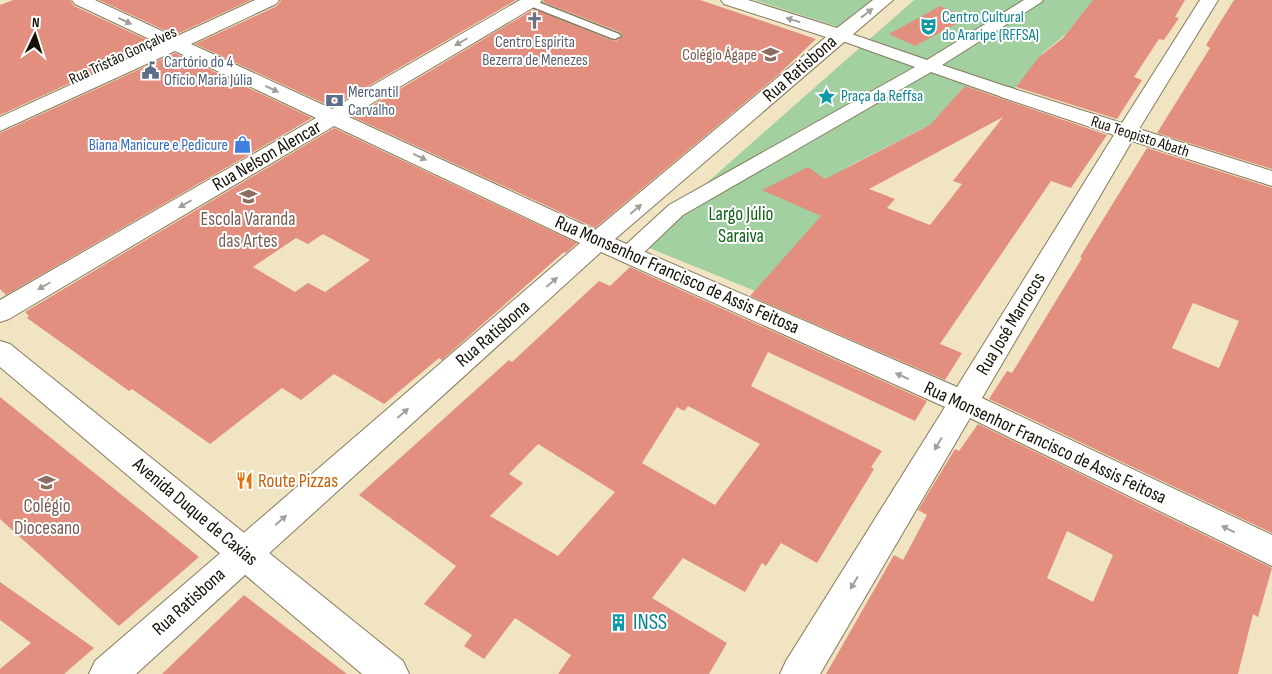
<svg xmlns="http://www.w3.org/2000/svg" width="1272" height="674" font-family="'Sofia Sans Condensed',sans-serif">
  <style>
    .green { fill: #a2d0a0 }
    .building { fill: #e28f80; fill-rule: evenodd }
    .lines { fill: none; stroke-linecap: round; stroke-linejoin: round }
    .service-casing { stroke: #867a5c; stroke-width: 3 }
    .pedestrian-casing { stroke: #867a5c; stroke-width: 2 }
    .minor-casing { stroke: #867a5c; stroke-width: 2 }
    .secondary-casing { stroke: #867a5c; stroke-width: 2 }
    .service { fill: #fff; fill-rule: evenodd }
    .pedestrian { fill: #fff; fill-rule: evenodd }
    .minor { fill: #fff; fill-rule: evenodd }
    .secondary { fill: #fff; fill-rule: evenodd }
    .oneway { fill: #a1a09b }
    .labels { text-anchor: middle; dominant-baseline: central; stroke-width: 4; stroke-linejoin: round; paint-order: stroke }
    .far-culture-label { font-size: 16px; fill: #0d838f; stroke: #fff; text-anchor: start }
    .far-worship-label { font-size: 16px; fill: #5b616d; stroke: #fff }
    .far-education-label { font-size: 16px; fill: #785e54; stroke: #fff; text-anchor: end }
    .far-street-label { font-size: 16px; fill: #151106; stroke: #fff }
    .far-service-label { font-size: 16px; fill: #4e5e75; stroke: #fff; text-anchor: start }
    .far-shop-label { font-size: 16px; fill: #366cbe; stroke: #fff; text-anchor: end }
    .street-label { font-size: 19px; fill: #151106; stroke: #fff }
    .park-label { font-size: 19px; fill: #0d6113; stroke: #fff }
    .education-label { font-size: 19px; fill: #785e54; stroke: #fff }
    .food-label { font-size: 19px; fill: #c56008; stroke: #fff; text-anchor: start }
    .near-culture-label { font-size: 22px; fill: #0d838f; stroke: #fff; text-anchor: start }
  </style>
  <rect width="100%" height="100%" fill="#f1e4c3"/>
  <g class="green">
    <polygon points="754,0 874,0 842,28"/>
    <polygon points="914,0 1105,0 1075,23 1066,34 1043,53 1020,84 1002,98 965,86 946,108 984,121 953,144 924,128 849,166 852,182 755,291 647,247 676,210"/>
  </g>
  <g class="building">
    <polygon points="13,0 70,0 74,6 156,44 0,115 0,5"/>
    <polygon points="99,0 251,0 175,35"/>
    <polygon points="281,0 516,0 332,107 195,44 277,6"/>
    <polygon points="544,0 700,0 816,39 778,75 595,228 353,117 534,9 611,40 616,41 623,36 620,32 543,2"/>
    <polygon points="1093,0 1185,0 1175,17 1179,18 1164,40 1159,39 1134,77 1142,80 1117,119 1016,87 1039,57 1063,38"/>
    <polygon points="1234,0 1272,0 1272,169 1157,133 1210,48 1206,45"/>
    <polygon points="940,6 967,18 915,46 889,34"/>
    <polygon points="175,53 312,118 6,295 0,289 0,133"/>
    <path d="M965,86L1107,135L1071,188L1051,181L940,344L962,353L945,380L750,296L821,216L762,190L808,167L825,179L930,125ZM1003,117L953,181L962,184L930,225L887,208L895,199L869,189Z"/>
    <path d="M334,128L577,243L566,253L564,252L442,360L439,358L384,404L334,374L301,400L282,388L210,444L132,389L129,391L27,318L29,316L25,312ZM323,234L370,260L325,292L308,283L295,292L253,267L296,238L308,244Z"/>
    <path d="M1147,148L1272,188V533L989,399L1007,371L1012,373L1082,258L1080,257ZM1193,303L1239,321L1219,368L1172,348Z"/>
    <path d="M630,267L927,401L915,421L768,352L751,386L882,451L871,467L874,469L817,563L781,543L766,566L762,563L745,592L683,558L652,598L727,643L709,674H558L571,655L515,618L484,659L464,646L472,635L424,604L456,566L359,495L509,360L512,362L599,281L610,286ZM688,406L760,444L715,505L642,463L677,407L684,411ZM538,444L615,492L558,556L490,516L523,483L509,474Z"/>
    <polygon points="0,397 199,557 119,626 0,519"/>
    <path d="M978,424L1272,568L1258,617L1253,614L1238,674H826L894,555L903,560L927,515L918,510L955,449L959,451ZM1067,531L1113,555L1093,602L1047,578Z"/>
    <polygon points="0,582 94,648 64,674 0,674 0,669 31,643 0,620"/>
    <polygon points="244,595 347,674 162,674"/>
  </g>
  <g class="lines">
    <defs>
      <polygon id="service" points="525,0 533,0 619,34 621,36 615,39 611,38 525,4"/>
      <polygon id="pedestrian" points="1024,0 1043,0 1040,3 942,65 1014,89 1017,93 1014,97 1008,98 1002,97 931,72 683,215 636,260 628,262 620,260 617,255 620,250 669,205 915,67 834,38 832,35 834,32 846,32 927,60"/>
      <polygon id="minor" points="72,0 95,0 175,37 255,0 279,0 276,4 191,44 332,109 520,0 542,0 539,4 349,117 595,230 826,37 724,4 721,0 748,0 837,28 873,0 893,0 615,239 957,387 1114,135 1001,97 998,93 1001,89 1008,87 1122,123 1200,0 1218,0 1139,129 1272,171 1272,186 1132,141 982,398 1272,535 1272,566 970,418 820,674 780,674 786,661 945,407 601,252 136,674 89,674 95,661 580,243 334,126 9,319 0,322 0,300 316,118 175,51 0,131 0,117 160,44 75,4"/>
      <polygon id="secondary" points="0,341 10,344 403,661 409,674 362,674 0,367"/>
    </defs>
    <use href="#service" class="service-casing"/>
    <use href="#pedestrian" class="pedestrian-casing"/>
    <use href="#minor" class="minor-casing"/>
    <use href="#secondary" class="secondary-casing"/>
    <use href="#service" class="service"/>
    <use href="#pedestrian" class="pedestrian"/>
    <use href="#minor" class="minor"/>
    <use href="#secondary" class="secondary"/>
  </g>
  <defs><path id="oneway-solid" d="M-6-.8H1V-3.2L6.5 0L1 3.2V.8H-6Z" transform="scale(1.25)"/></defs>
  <g class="oneway">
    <use href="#oneway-solid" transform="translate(867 13) rotate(-38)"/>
    <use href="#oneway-solid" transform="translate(793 20) rotate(-163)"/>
    <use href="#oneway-solid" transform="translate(125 21) rotate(25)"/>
    <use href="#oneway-solid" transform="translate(461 42) rotate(150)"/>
    <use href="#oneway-solid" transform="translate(272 89) rotate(25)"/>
    <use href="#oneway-solid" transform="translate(420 157) rotate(25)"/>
    <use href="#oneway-solid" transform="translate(185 204) rotate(150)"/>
    <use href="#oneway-solid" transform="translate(636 209) rotate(-41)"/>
    <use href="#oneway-solid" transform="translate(552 282) rotate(-41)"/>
    <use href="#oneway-solid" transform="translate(44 286) rotate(150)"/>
    <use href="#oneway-solid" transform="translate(902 376) rotate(-156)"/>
    <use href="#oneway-solid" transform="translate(403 413) rotate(-41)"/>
    <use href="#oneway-solid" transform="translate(938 444) rotate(121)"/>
    <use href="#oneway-solid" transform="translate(281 520) rotate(-41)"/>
    <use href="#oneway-solid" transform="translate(1228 529) rotate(-154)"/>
    <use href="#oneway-solid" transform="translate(854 583) rotate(121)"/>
  </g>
  <defs>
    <symbol id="church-bare" viewBox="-9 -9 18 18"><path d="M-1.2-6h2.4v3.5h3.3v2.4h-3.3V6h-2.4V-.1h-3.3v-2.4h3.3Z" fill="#6b7280" stroke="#fff" stroke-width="2.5" paint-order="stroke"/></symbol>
    <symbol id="theatre-bare" viewBox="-9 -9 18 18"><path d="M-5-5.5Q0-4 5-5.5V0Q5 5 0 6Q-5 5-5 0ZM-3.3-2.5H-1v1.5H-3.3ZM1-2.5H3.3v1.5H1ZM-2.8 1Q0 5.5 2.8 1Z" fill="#0f9aa8" stroke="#fff" stroke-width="2.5" paint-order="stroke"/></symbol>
    <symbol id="school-bare" viewBox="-9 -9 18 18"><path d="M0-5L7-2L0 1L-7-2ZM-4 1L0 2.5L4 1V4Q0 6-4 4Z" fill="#8d6e63" stroke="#fff" stroke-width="2.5" paint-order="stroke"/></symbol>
    <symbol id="civic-bare" viewBox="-9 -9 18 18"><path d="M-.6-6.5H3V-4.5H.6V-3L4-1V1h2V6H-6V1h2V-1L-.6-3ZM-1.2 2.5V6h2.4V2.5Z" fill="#5c6f8a" stroke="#fff" stroke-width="2.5" paint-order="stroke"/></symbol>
    <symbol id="sight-bare" viewBox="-9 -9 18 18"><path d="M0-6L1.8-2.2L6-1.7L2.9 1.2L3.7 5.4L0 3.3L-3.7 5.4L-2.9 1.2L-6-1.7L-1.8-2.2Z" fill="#0f9aa8" stroke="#fff" stroke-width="2.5" paint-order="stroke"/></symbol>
    <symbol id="bank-bare" viewBox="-9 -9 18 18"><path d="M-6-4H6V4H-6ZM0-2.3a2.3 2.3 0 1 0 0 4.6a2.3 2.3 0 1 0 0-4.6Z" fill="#5c6f8a" stroke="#fff" stroke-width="2.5" paint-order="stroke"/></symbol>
    <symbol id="shop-bare" viewBox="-9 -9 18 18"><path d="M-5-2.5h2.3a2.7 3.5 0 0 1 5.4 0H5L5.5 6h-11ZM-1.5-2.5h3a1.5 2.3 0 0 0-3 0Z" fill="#3f7fe0" stroke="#fff" stroke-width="2.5" paint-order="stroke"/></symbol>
    <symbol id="restaurant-bare" viewBox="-9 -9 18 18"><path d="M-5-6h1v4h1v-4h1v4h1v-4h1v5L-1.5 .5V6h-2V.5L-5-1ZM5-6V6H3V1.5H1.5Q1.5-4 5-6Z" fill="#e8710a" stroke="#fff" stroke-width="2.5" paint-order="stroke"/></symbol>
    <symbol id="building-bare" viewBox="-9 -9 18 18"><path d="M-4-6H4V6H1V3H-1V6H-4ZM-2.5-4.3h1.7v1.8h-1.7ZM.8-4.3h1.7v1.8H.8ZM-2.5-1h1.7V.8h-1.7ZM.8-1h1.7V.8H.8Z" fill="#0f9aa8" stroke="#fff" stroke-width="2.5" paint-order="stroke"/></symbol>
  </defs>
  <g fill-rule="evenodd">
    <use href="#church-bare" x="522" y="8" width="25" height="25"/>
    <use href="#theatre-bare" x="916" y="14" width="25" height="25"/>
    <use href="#school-bare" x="758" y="42" width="25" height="25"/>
    <use href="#civic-bare" x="138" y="58" width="25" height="25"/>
    <use href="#sight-bare" x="814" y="84" width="25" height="25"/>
    <use href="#bank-bare" x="322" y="88" width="25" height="25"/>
    <use href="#shop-bare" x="230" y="132" width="25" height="25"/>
    <use href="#school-bare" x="236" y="184" width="25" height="25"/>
    <use href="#restaurant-bare" x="232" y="468" width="25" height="25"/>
    <use href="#school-bare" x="34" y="470" width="25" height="25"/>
    <use href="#building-bare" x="606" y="610" width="25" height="25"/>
  </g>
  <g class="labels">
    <g class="far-culture-label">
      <text x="942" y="17">Centro Cultural<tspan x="942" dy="18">do Araripe (RFFSA)</tspan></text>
      <text x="841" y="96">Praça da Reffsa</text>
    </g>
    <g class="far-worship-label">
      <text x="535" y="42">Centro Espírita<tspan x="535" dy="18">Bezerra de Menezes</tspan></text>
    </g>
    <g class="far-education-label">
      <text x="757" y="55">Colégio Ágape</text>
    </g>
    <g class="far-street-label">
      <text transform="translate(123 56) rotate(-25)">Rua Tristão Gonçalves</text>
      <text transform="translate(1140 137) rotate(18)">Rua Teopisto Abath</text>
    </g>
    <g class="far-service-label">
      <text x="164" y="62">Cartório do 4<tspan x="164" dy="18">Ofício Maria Júlia</tspan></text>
      <text x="348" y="92">Mercantil<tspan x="348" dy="18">Carvalho</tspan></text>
    </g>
    <g class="far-shop-label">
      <text x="228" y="145">Biana Manicure e Pedicure</text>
    </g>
    <g class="street-label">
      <text transform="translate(800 69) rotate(-41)">Rua Ratisbona</text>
      <text transform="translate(267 156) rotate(-30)">Rua Nelson Alencar</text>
      <text transform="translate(677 275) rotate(24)">Rua Monsenhor Francisco de Assis Feitosa</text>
      <text transform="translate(1011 324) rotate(-59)">Rua José Marrocos</text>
      <text transform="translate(493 334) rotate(-41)">Rua Ratisbona</text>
      <text transform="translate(1045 443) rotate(25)">Rua Monsenhor Francisco de Assis Feitosa</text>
      <text transform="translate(195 512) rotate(40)">Avenida Duque de Caxias</text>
      <text transform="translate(189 602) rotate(-42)">Rua Ratisbona</text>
    </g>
    <g class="park-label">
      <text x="741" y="214">Largo Júlio<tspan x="741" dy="22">Saraiva</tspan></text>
    </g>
    <g class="education-label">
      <text x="248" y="219">Escola Varanda<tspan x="248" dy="22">das Artes</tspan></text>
      <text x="47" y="506">Colégio<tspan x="47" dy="22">Diocesano</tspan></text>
    </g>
    <g class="food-label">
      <text x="258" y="481">Route Pizzas</text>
    </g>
    <g class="near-culture-label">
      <text x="633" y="622">INSS</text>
    </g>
  </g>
  <g transform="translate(35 35) rotate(4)" stroke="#ffffff" stroke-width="4" paint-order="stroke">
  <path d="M0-4L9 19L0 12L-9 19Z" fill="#151106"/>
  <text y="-8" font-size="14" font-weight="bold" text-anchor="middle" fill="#151106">N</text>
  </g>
</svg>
